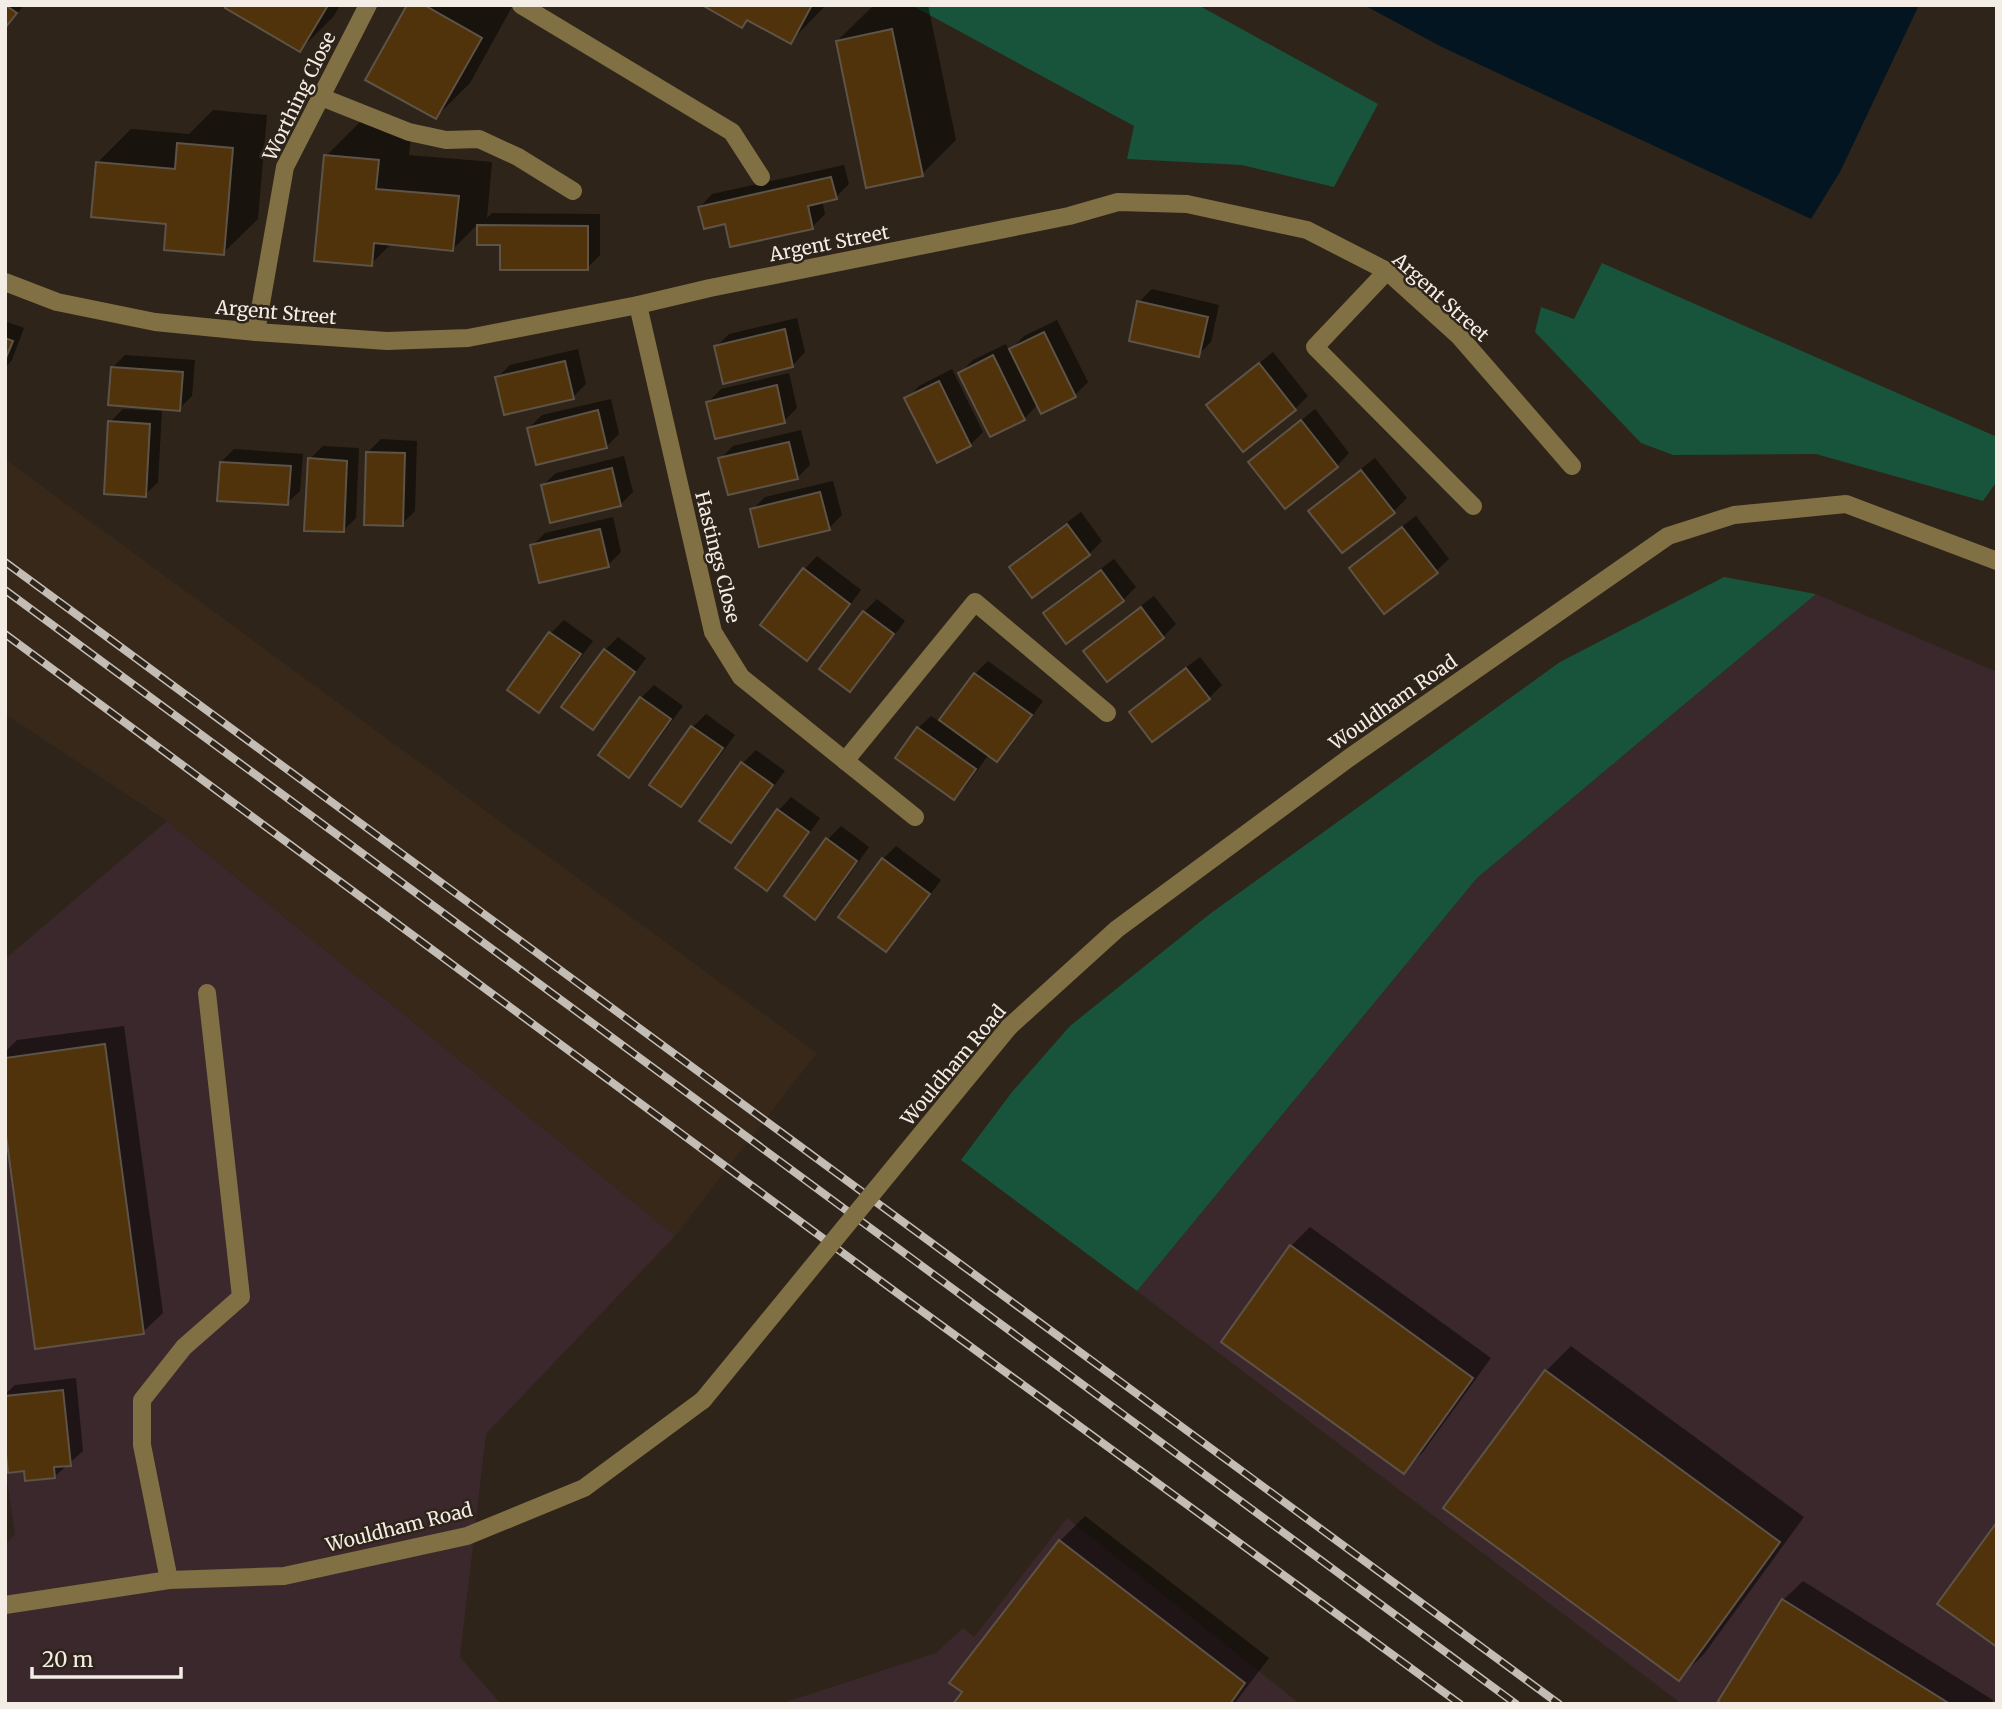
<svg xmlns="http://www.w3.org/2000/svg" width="2002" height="1709" font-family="Merriweather,serif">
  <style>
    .industrial { fill: #3b282c }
    .built { fill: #372819 }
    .green { fill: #17543b }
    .water { fill: #031520 }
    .shadow { fill: #0007 }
    .building { fill: #50320b; stroke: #5e5347; stroke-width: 2 }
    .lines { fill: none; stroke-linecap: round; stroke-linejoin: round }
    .minor { stroke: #807044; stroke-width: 18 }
    .rail-casing { stroke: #c4bdb5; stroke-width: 8 }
    .rail { stroke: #2e241a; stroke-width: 5; stroke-dasharray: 16; stroke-linecap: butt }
    .minor-bridge { stroke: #807044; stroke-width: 18 }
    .labels { text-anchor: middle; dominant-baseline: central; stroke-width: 5; stroke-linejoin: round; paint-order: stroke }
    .street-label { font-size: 19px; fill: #f4ede6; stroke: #2e241a }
  </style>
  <rect width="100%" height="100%" fill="#2e241a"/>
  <g class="industrial">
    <polygon points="1816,594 1997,672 1997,1704 1682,1704 1137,1291 1477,878"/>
    <polygon points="167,821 675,1236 486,1434 460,1657 501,1704 5,1704 5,1545 15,1534 5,1467 5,959"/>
    <polygon points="1067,1518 1300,1704 780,1704 936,1653 963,1628 974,1637"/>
  </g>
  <polygon class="built" points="5,459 817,1053 675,1236 167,821 5,714"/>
  <g class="green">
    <polygon points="911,5 1198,5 1378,104 1334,187 1242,165 1127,159 1134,126"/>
    <polygon points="1602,263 1997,437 1997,481 1983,501 1816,454 1673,455 1641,443 1535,332 1541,307 1574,319"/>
    <polygon points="1724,577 1816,594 1477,878 1137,1291 961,1160 1012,1092 1070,1026 1211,913 1560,662"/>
  </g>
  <polygon class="water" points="1364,5 1919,5 1840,172 1811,219 1442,47"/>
  <g class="shadow">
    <polygon points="5,5 24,5 5,29"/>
    <polygon points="229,5 340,5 334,16 300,50"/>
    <polygon points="409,5 513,5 470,83 436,117"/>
    <polygon points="826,5 790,42 749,19 742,26 704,6"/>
    <polygon points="880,5 928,5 956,140 922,174 837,41 872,7"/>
    <polygon points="213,110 267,115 258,219 223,253 97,163 131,129 189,134"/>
    <polygon points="360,122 412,126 409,155 492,162 487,218 492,213 600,214 600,255 587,268 502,243 479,243 479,223 453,249 392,243 371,264 326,156"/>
    <polygon points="844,165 849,184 836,197 822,200 825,214 812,227 726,222 700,207 712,194"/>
    <polygon points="1152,289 1219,305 1211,342 1198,355 1139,302"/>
    <polygon points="797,318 805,352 793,365 716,347 729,334"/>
    <polygon points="1057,320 1088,382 1075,395 1038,404 1024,419 960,373 973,360 1006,344 1009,351 1024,336"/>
    <polygon points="5,321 24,328 12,360 5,368"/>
    <polygon points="578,349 586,384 573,397 497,378 510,365"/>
    <polygon points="1273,352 1308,396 1295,409 1208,405"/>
    <polygon points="125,355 195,360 192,396 179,409 112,368"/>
    <polygon points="952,369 983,432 970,445 938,461 907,399 919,386"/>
    <polygon points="789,373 797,408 784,421 708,402 721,389"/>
    <polygon points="611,399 619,434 606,447 529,428 542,415"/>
    <polygon points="123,409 162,411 158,482 145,495 110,422"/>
    <polygon points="1315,409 1349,453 1337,466 1250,462"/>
    <polygon points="801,430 810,465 797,478 720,459 733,446"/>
    <polygon points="381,439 417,441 415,511 402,524 368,452"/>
    <polygon points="323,446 359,448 356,518 343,531 310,459"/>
    <polygon points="234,449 303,454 300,491 287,503 221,462"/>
    <polygon points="624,456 633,492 620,505 543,485 556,473"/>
    <polygon points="1375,458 1407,498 1394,511 1342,551 1310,511 1323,498"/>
    <polygon points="833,481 842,515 829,528 752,510 765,497"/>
    <polygon points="1081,512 1102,541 1089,554 1011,567 1024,554"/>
    <polygon points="1416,516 1449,559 1436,571 1351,568 1364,555"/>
    <polygon points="613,517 621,552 608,565 532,546 545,533"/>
    <polygon points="817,556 861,590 820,646 807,658 762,625 805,569"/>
    <polygon points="1114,559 1136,587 1123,600 1066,641 1045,613 1058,600"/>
    <polygon points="1154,596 1176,624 1163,637 1086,651 1098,638"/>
    <polygon points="877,599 905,621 863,677 850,690 864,612"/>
    <polygon points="564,620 593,641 551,698 538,711 510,690 551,633"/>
    <polygon points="618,637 646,658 605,715 592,728 564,707 605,650"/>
    <polygon points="1200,657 1222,685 1209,698 1131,712 1144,699"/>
    <polygon points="988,661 1043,701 1010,747 997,760 989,754 967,785 954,798 918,728 931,716 940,722 975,674"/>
    <polygon points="654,685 683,706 641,763 629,776 600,755 641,698"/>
    <polygon points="706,714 735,735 693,792 680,805 652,784 693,727"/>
    <polygon points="756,750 785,771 743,828 730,841 702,821 743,763"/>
    <polygon points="791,797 820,818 779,876 767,888 779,810"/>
    <polygon points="841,826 869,847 828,905 815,917 786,896 828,839"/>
    <polygon points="896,846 941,880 899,937 886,950 883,859"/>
    <polygon points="124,1026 163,1313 143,1332 5,1115 5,1052 17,1040"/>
    <polygon points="1310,1227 1491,1358 1423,1452 1404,1472 1291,1246"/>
    <polygon points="1571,1346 1804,1517 1704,1654 1679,1678 1546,1371"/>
    <polygon points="76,1378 83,1451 54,1477 26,1470 5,1428 5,1394 15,1385"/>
    <polygon points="1085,1516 1269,1658 1234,1704 956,1704 1060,1541"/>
    <polygon points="1803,1581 1993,1700 1991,1704 1726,1704 1783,1600"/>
  </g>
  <g class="building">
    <polygon points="5,5 17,13 5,28"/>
    <polygon points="227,5 325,5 327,7 300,52 225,8"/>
    <polygon points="407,5 424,5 482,38 436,119 365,80"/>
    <polygon points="702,5 812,5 791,44 747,20 742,28"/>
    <polygon points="892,29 923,176 866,188 836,41"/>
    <polygon points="177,143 233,148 224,255 164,250 166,224 91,217 96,162 175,169"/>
    <polygon points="324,155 379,160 376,189 459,196 453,251 374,243 372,266 314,261"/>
    <polygon points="831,177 837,199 808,206 813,229 730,247 725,224 704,229 698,207"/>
    <polygon points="477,225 588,226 588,270 500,270 500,245 477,245"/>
    <polygon points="1137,301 1208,317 1199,357 1129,341"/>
    <polygon points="785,329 793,367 723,384 714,346"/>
    <polygon points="1044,332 1076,397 1041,414 1009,349"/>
    <polygon points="5,338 13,341 5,360"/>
    <polygon points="993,355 1025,420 990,437 958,373"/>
    <polygon points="565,361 574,399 504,415 495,377"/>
    <polygon points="1259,363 1296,410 1243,452 1206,405"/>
    <polygon points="111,367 183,372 180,411 108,405"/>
    <polygon points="939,381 971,446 937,463 904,398"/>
    <polygon points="777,385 785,423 715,439 706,402"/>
    <polygon points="598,410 607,448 536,465 527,428"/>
    <polygon points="1301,420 1338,467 1285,509 1248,462"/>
    <polygon points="108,421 150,424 146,497 104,494"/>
    <polygon points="789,442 798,479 728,495 718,458"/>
    <polygon points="366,452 405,453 403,526 364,525"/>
    <polygon points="308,458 347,461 344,532 304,531"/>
    <polygon points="220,462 291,466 288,505 217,501"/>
    <polygon points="612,468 621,506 550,523 541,485"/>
    <polygon points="1361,470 1395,513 1342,553 1308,511"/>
    <polygon points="820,492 830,530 759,547 750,509"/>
    <polygon points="1067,524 1090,555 1032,598 1009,567"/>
    <polygon points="1402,527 1438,573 1384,614 1349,568"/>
    <polygon points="600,529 609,567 539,583 530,545"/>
    <polygon points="803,568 850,604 807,661 760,625"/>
    <polygon points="1101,570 1124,601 1066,644 1043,613"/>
    <polygon points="1141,607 1164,638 1107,682 1083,651"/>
    <polygon points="863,611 894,634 850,692 819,669"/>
    <polygon points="549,632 581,654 539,713 507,690"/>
    <polygon points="604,649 635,672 593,730 561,707"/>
    <polygon points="1186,668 1210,699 1152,742 1129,712"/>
    <polygon points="974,673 1032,715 997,762 939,720"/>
    <polygon points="640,697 671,719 629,778 598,755"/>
    <polygon points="691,726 723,748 681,807 649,785"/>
    <polygon points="917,727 976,769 954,800 895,758"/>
    <polygon points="741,762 773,785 731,843 699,821"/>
    <polygon points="777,809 809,832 767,891 735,868"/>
    <polygon points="826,838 857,861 815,920 784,896"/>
    <polygon points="882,858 930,894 886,952 838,917"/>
    <polygon points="105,1044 144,1334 35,1349 5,1128 5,1058"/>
    <polygon points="1290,1245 1473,1378 1404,1474 1221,1342"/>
    <polygon points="1545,1370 1780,1542 1679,1681 1443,1508"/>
    <polygon points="63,1390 71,1466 54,1467 55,1478 25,1481 24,1471 8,1473 5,1444 5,1396"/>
    <polygon points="1997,1522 1997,1647 1937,1604"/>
    <polygon points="1059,1540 1245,1683 1230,1704 953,1704 962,1692 949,1683"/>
    <polygon points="1782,1599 1950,1704 1722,1704 1718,1701"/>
  </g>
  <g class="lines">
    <g class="minor">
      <polyline points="521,5 732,132 761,177"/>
      <polyline points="321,97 409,132 446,140 479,139 518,157 573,191"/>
      <polyline points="1387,271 1315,347 1473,506"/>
      <polyline points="5,282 57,302 155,322 256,332 387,341 468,338 638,305 710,288 1069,216 1118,202 1187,204 1307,230 1387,271 1459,336 1572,466"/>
      <polyline points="638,305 713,632 741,677 915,817"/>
      <polyline points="256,332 285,167 368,5"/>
      <polyline points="845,761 975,602 1107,713"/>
      <polyline points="1009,1027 1117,929 1349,758 1668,536 1734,515 1846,504 1997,561"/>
      <polyline points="169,1580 142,1445 142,1400 184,1347 241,1297 207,993"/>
      <polyline points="5,1605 169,1580 284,1576 467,1536 584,1488 703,1400"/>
    </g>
    <defs>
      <g id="rail">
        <polyline points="5,562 1559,1704"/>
        <polyline points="5,590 1516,1704"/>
        <polyline points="5,634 893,1290 1460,1704"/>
      </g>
    </defs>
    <use href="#rail" class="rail-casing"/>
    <use href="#rail" class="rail"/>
    <polyline class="minor-bridge" points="703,1400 1009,1027"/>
  </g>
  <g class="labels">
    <g class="street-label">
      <text transform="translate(299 96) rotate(-64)">Worthing Close</text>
      <text transform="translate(829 243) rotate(-11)">Argent Street</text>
      <text transform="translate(1441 297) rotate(42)">Argent Street</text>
      <text transform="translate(276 312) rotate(5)">Argent Street</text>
      <text transform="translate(718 557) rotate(76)">Hastings Close</text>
      <text transform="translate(1393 702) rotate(-35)">Wouldham Road</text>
      <text transform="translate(953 1065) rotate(-50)">Wouldham Road</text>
      <text transform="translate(399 1527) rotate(-14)">Wouldham Road</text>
    </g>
  </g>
  <rect width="2002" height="1709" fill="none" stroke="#f4ede6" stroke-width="14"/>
  <path d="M32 1667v10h149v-10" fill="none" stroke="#f4ede6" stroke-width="3.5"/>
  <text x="42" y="1667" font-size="21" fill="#f4ede6" stroke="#2e241a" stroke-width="5" paint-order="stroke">20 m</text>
</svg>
